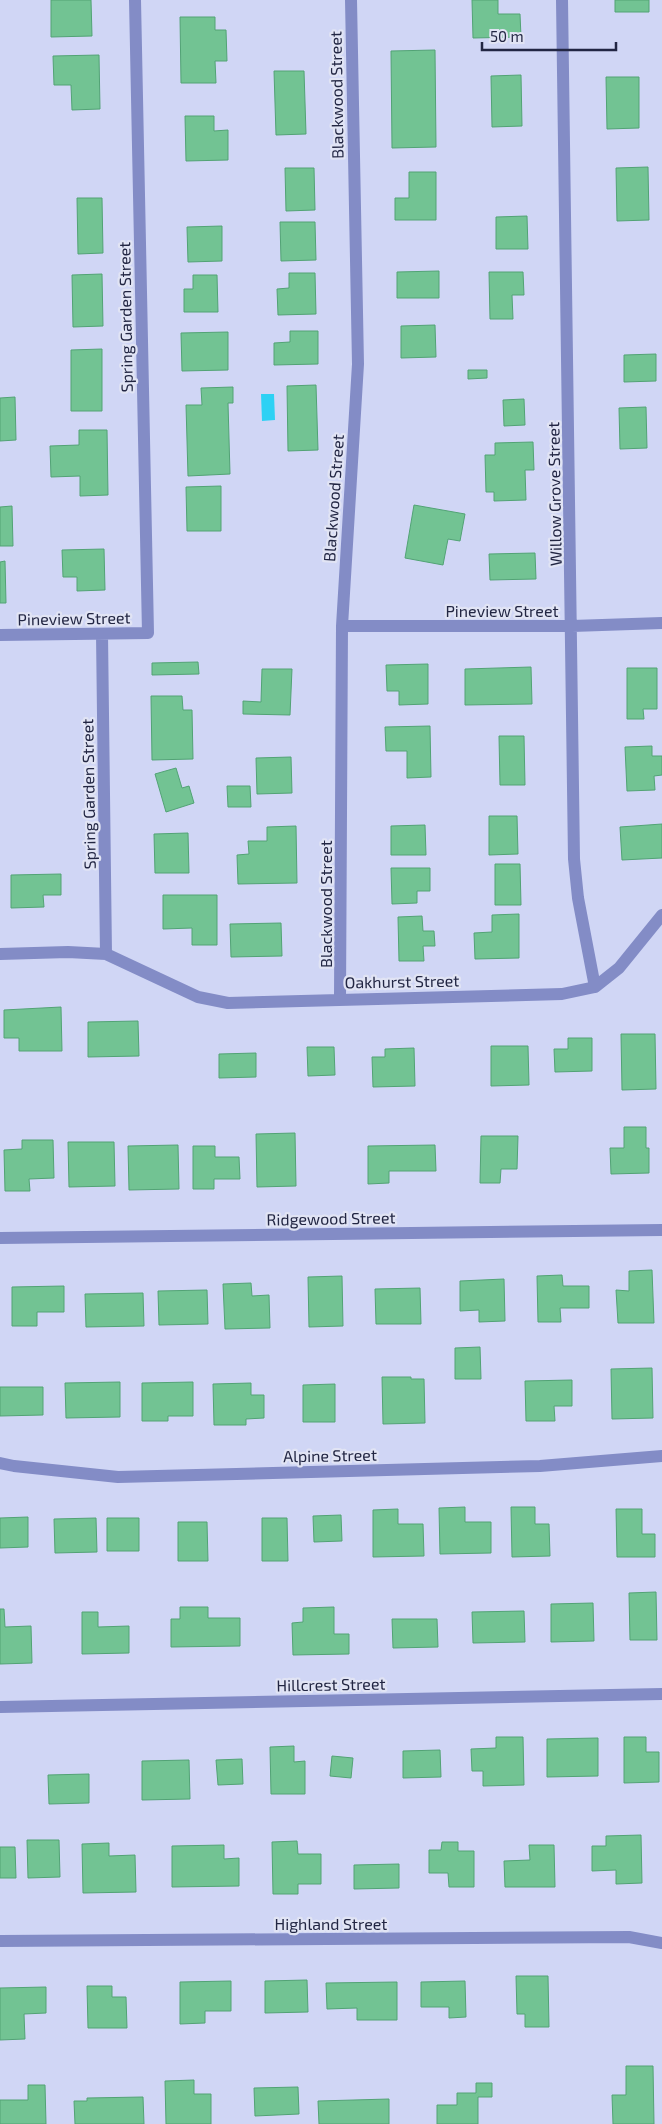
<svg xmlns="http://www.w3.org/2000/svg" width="662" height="2124" viewBox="0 0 662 2124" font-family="'Exo 2',sans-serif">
<rect width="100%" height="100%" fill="#d0d6f5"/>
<path fill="#2dd1f4" d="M261,394H274L275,420L262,421Z"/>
<path fill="#72c393" stroke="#52a375" d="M51,0H91L92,36L51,37Z
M472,0H498V14H520L521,37L473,38Z
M615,0H649V12H615Z
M180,17H215V30H226L227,61H215L216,83H181Z
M435,50L436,147L392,148L391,51Z
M99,55L100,109L72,110L71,85H54L53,56Z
M274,71H304L306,134L276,135Z
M521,75L522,126L492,127L491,76Z
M606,77H639V128L607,129Z
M185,116H214V131L228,130V160L186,161Z
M648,167L649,220L617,221L616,168Z
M285,168H314L315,210L286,211Z
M409,172H436V220H395V198H409Z
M77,198H102L103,253L78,254Z
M527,216L528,249H496V217Z
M280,222H315L316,260L281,261Z
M222,226V261L188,262L187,227Z
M439,271V298H397V272Z
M489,272H523L524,295H512L513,319H490Z
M289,273H315L316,314L278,315L277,289L289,288Z
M102,274L103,326L73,327L72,275Z
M193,275H217L218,312H184V289H193Z
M435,325L436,357L401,358V326Z
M290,331H318V364L274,365V343L290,342Z
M228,332V370L182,371L181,333Z
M102,349V411H71V350Z
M656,354V381L624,382V355Z
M468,370H487V378L468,379Z
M316,385L318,450L288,451L287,386Z
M233,387V403H228L230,474L188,476L186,405H202L201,388Z
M15,397L16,440L0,441V398Z
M524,399L525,425L504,426L503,400Z
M646,407L647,448L620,449L619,408Z
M79,430H107L108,495L80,496V476L51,477L50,446L79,445Z
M533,442L534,470H525L526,500L494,501V492H486L485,455H495V443Z
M221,486V531H187L186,487Z
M414,505L465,514L460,541L448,539L443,565L405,558Z
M12,506L13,546H0V507Z
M104,549L105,590L77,591V577H63L62,550Z
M535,553L536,579L490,580L489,554Z
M5,561L6,603H0V562Z
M198,662L199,674L152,675V663Z
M428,664V704L399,705V691H387L386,665Z
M531,667L532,704L465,705V669Z
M627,668H657V709H643L644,719H627Z
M262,669H292L290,715L243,714V701L261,702Z
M151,696H182L183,710H192L193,759L152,760Z
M430,726L431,777L407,778V751H386L385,727Z
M499,736H524L525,785H500Z
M652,746V756H662V775L654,776L655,790L627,791L625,747Z
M291,757L292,793L257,794L256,758Z
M176,768L182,788L189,786L194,803L166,812L155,774Z
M227,786H250L251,807H228Z
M489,816H517L518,854L489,855Z
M662,824V858L622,860L620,827Z
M425,825L426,855H391V826Z
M296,826L297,883L238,884L237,855L249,854L248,841H267V827Z
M188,833L189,873H155L154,834Z
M495,864H520L521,905H495Z
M391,868H430V891H417V903L392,904Z
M61,874V895H43L44,907L11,908V875Z
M163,895H217V945H192V928L163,929Z
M519,914V958L475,959L474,933L492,932V915Z
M422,916L423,931H434L435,946H423L424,961H399L398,917Z
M281,923L282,956L231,957L230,924Z
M61,1007L62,1051H19V1038H4V1010Z
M138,1021L139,1056L88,1057V1022Z
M621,1034H655L656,1089L622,1090Z
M568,1038H592V1071L555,1072L554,1049H568Z
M491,1046H528L529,1085L491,1086Z
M307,1047H334L335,1075L308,1076Z
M414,1048L415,1086L373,1087L372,1057H385V1049Z
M256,1053V1077L219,1078V1054Z
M624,1127H646V1148H649V1173L611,1174L610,1148H624Z
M295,1133L296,1186L257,1187L256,1134Z
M481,1136H518L517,1169H501L500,1183H480Z
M22,1140H53L54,1178L29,1179L30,1191H5L4,1150L22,1149Z
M68,1142H114L115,1186L69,1187Z
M178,1145L179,1189L129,1190L128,1146Z
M435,1145L436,1171H389V1183L368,1184V1146Z
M193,1146H215V1157H239L240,1179H214V1189H193Z
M652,1270L654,1323H618L616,1290L629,1291V1271Z
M562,1275L563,1286H589V1308H560L561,1322H538L537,1276Z
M342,1276L343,1326L309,1327L308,1277Z
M504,1279L505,1321L479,1322V1310L460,1311V1281Z
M251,1283L252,1296L269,1295L270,1328L225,1329L223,1284Z
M64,1286V1312H37V1326H12V1287Z
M420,1288L421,1324H376L375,1289Z
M207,1290L208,1324L159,1325L158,1291Z
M143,1293L144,1326L86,1327L85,1294Z
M480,1347L481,1379H455V1348Z
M652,1368L653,1418L612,1419L611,1369Z
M382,1377H411V1379H424L425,1423L383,1424Z
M572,1380V1406H554L555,1421H526L525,1381Z
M120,1382V1417L66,1418L65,1383Z
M193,1382V1416H168V1421H142V1383Z
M251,1383V1395H264V1418L246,1419V1425H214L213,1384Z
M335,1384V1422H303V1385Z
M0,1387H43V1415L0,1416Z
M465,1507V1522H491V1553L440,1554L439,1508Z
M511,1507H535V1524H549L550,1556L512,1557Z
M398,1509V1524H423L424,1556L373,1557V1510Z
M616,1509H642V1534H655V1557H617Z
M341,1515L342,1541L314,1542L313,1516Z
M28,1517V1547L0,1548V1518Z
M96,1518L97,1552L55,1553L54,1519Z
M107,1518H139V1551H107Z
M262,1518H287L288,1561H262Z
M178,1522H207L208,1561H178Z
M656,1592L657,1640H630L629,1593Z
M593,1603L594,1641L551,1642V1604Z
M180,1607H208V1618H240V1646L171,1647V1619H180Z
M334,1607V1634H349V1654L293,1655L292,1623L303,1622V1608Z
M0,1609H4L5,1627L31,1626L32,1663L0,1664Z
M524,1611L525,1642L473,1643L472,1612Z
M82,1612H98V1627L129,1626V1653L82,1654Z
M392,1619H437L438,1647L393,1648Z
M496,1737H523L524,1785L483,1786V1771H472L471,1749L496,1748Z
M624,1737H646V1752H659V1782L624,1783Z
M598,1738V1776L547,1777V1739Z
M294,1746V1762L305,1761V1794H271L270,1747Z
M440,1750L441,1777L403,1778V1751Z
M332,1756L353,1758L351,1778L330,1776Z
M242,1759L243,1784L218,1785L216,1760Z
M189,1760L190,1799L142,1800V1761Z
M89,1774V1803L49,1804L48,1775Z
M641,1835L642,1883L616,1884V1870L592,1871V1846H606V1836Z
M27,1840H59L60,1877L28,1878Z
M297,1841L298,1854H321V1884H298V1894H273L272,1842Z
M442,1842H458V1851H474V1887H449L448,1873H429V1850H441Z
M109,1843V1856L135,1855L136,1892L83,1893L82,1844Z
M224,1845V1859L239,1858V1886L172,1887V1846Z
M529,1845H554L555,1887H505L504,1861L530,1860Z
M0,1847H15L16,1878H0Z
M399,1864V1888L354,1889V1865Z
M516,1976H548L549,2027H525V2014H517Z
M307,1980L308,2012L265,2013V1981Z
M231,1981V2011H205V2023L180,2024V1982Z
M465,1981L466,2017L449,2018V2007H421V1982Z
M397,1982V2020H357V2008L327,2009L326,1983Z
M87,1986H112V1997H126L127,2028H88Z
M46,1987V2013L24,2014L25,2039L0,2040V1988Z
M626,2066H653L654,2124H613L612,2095H626Z
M194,2080V2094H211V2124H166L165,2081Z
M476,2083H492V2097H478V2124H437V2105H457V2093H476Z
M28,2085H45L46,2124H0V2100H28Z
M298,2087L299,2114L255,2116L254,2088Z
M143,2097L144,2124H75L74,2101H87V2098Z
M389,2099V2124H319L318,2101Z"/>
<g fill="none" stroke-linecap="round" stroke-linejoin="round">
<path stroke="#838cc6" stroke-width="12" d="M562,0L574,859L578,898L595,987
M342,626H572L662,623
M102,634L106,954
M0,635L148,633L135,0
M0,954L68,952L106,954L198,997L228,1003L562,994L595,987L619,968L662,915
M340,999L342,626L358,364L351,0
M0,1238L662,1230
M0,1463L14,1466L118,1477L540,1466L662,1456
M0,1707L662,1694
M0,1941L629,1937L662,1943"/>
</g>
<g text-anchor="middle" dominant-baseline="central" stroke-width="4.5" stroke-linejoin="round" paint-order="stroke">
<g font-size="16" fill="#222643" stroke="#e1e4f4">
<text transform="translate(336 95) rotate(-91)">Blackwood Street</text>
<text transform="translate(125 317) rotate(-91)">Spring Garden Street</text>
<text transform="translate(554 494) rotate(-91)">Willow Grove Street</text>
<text transform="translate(333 498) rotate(-86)">Blackwood Street</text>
<text x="502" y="610">Pineview Street</text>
<text transform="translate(74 618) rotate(-1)">Pineview Street</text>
<text transform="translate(88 794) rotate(-91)">Spring Garden Street</text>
<text transform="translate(325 904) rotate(-90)">Blackwood Street</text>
<text transform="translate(402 981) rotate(-1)">Oakhurst Street</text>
<text transform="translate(331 1218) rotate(-1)">Ridgewood Street</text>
<text transform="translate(330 1455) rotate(-1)">Alpine Street</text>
<text transform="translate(331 1684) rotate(-1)">Hillcrest Street</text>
<text x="331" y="1923">Highland Street</text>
</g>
</g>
<path d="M482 42v8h134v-8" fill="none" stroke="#222643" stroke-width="2.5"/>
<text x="490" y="42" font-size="15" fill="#222643" stroke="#e1e4f4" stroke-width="4" paint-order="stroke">50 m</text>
</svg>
